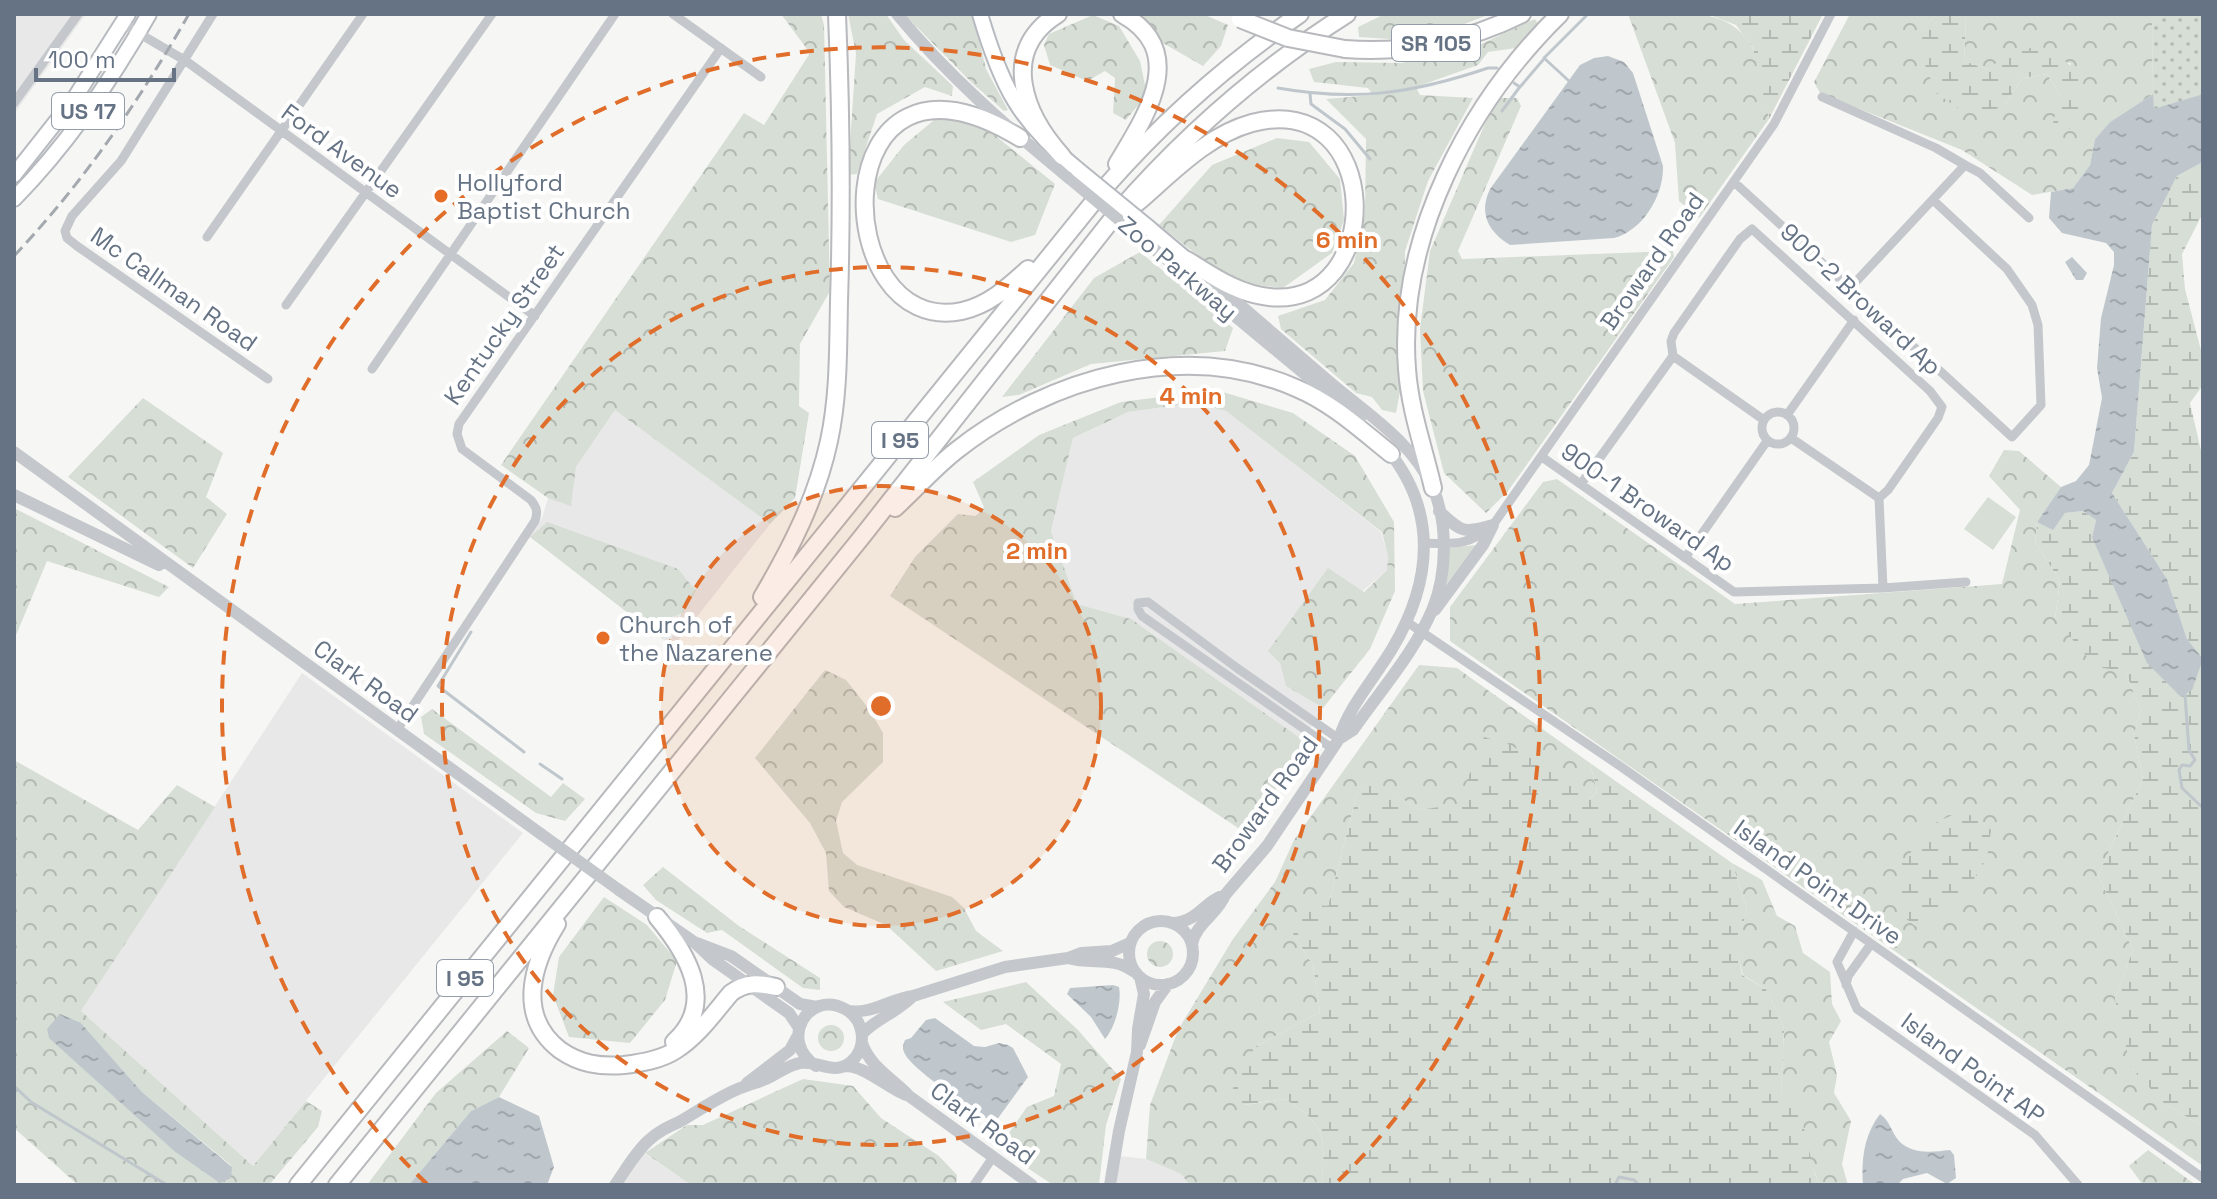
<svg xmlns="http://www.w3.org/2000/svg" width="2217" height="1199" viewBox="0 0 2217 1199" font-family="'Space Grotesk',sans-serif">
<defs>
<pattern id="forest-crowns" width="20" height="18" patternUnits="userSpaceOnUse" patternTransform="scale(2)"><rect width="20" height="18" fill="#d7ded5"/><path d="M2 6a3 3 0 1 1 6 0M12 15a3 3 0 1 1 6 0" fill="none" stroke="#b2b8b2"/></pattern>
<pattern id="wetland-marsh" width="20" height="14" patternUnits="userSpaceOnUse" patternTransform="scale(2)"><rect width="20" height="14" fill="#d7ded5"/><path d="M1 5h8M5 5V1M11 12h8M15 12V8" fill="none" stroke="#b2b8b2"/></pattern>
<pattern id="park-dots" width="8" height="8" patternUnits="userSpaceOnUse" patternTransform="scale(2)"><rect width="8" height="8" fill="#d7ded5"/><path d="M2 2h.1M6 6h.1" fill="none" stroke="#b2b8b2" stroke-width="1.8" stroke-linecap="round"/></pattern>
<pattern id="water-ripples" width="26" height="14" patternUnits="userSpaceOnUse" patternTransform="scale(2)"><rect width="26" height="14" fill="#bfc7cd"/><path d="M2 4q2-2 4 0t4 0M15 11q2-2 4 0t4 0" fill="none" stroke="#9fa6ac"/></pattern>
</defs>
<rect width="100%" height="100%" fill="#f6f7f4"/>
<path fill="#e7e8e7" d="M14,14H86L14,114Z
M1194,403L1226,411L1381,532L1388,557L1387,570L1280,662L1286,686L1323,708L1303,740L1131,619L1077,604L1051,531L1073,438L1128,412Z
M615,410L770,524L673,647L646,627L683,613L530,537L542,518L548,498L571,505L576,467Z
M302,673L523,833L253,1166L81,1011Z
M644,1153L691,1185H622Z
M1119,1156L1146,1159L1181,1174L1190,1185H1116Z"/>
<path fill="#d7ded5" d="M1988,497L2016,517L1993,550L1964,529Z
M1476,545L1444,587L1449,548Z"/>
<path fill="url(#forest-crowns)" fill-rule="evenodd" d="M781,14H821L824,25L830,291L800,344L799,406L809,413L795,498L770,524L615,410L576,467L571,506L548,498L501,465L744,113L764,125L810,53Z
M848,14H886L904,40L953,86L952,96L925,87L877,114L857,174L848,175L856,53Z
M904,14H973L986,69L1008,110L1004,111L972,83Z
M1133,14H1203L1228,25L1221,46L1203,66L1161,42L1151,27Z
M1385,14H1490L1449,30L1404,40L1359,37L1358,27Z
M1628,14C1671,14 1728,3 1752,47C1761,64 1765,98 1769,119L1699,218L1679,201L1675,143Z
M1850,14H1937L1926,25L2005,104L2023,78L2047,74L2060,95L2071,63L1989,70L1964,61L1966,16L1958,14H2152L2153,94L2110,122L2095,139L2090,165L2073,188L2032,195L1962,150L1820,93L1814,82Z
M1093,15L1119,26L1140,61L1147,94L1126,120L1113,113L1115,78L1105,71L1087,81L1050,65L1044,45L1049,34Z
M1535,19L1538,24L1516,48L1488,52L1478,65L1416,87L1420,95L1473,98L1428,181L1405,251L1402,381L1396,413L1382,410L1372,397L1356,393L1281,329L1278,316L1325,300L1354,263L1365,212L1366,139L1326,99L1373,95L1368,88L1314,82L1309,69L1336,62L1401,63L1479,45Z
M1496,98H1517L1521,106L1458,251L1462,259L1673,251L1674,257L1508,491L1486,513L1444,473L1423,391L1420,329L1430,251Z
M940,115L991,132L1055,184L1035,235L1011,242L878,199L874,183L904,145Z
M1277,138L1309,142L1340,179L1344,220L1332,253L1283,288L1246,284L1210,265L1159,225L1212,165Z
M1140,252L1233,328L1225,351L1091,364L1019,395L1002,397L1094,278Z
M1216,390L1293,413L1355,456L1394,522L1395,591L1370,649L1323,708L1286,686L1280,663L1268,651L1328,568L1364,592L1387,570L1388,557L1382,532L1226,411L1194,403L1128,412L1073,438L1051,531L1077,604L1131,619L1303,740L1305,750L1244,832L890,596L915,557L958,514L976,516L984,507L973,482L1039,435L1121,402Z
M143,398L223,453L206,497L227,514L193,568L68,477Z
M2004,450L2019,451L2061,487L2037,522L2035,542L2060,581L2055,619L2125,671L2141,710L2134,735L2143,779L2098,875L2133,950L2115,999L2166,1105L2203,1126V1166L1450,641V607L1543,482L1557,479L1735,604L2002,584L2020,510L1989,476Z
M14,508L169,587L159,597L47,561L14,640Z
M547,522L678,569L696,591L683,613L646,627L530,537Z
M1419,665L1457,668L1590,763L1597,792L1591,798L1577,790L1420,810L1374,782L1357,794L1328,906L1293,934L1313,965L1320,1012L1255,1047L1244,1105L1285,1099C1329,1127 1324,1136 1322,1185H1190L1181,1174L1146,1159L1150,1105L1178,1030L1233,939L1275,882L1294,840Z
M825,670L846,680L869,709L883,733V762L842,802L836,821L843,853L857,865L952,897L964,908L976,931L1003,951L936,971L886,925L844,907L829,891L826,853L810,823L755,758Z
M432,709L551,797L563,783L585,799L565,821L536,813L424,734L421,717Z
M14,760L138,830L177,785L215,807L81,1011L253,1166L306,1101L322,1111L318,1127L269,1185H78L14,1128ZM81,1023L142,1092L232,1166L174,1151L50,1038L47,1029Z
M1732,863L1762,880L1777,916L1795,926L1803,953L1830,972L1832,1004L1841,1021L1829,1042L1837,1075L1834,1093L1851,1121L1842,1164L1848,1185H1820L1781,1094L1784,1028L1766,989L1743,975L1736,947L1747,909Z
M663,867L739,926L820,978V990L803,988L722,930L707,933L656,900L643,885Z
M604,897L647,925L677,961L665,1000L630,1043L569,1037L553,995L559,957Z
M1147 954a13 13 0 1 1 26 0a13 13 0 1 1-26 0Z
M1026,982L1078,1030L1121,1079L1106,1125L1099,1185H1053L1011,1157L1002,1143L1027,1107L1054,1096L1061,1064L1006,1024L981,1030L943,1002Z
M818 1038a13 13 0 1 1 26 0a13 13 0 1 1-26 0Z
M507,1031L529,1048L499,1097L471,1111L409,1185H367L436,1093Z
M803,1079L853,1086L881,1118L939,1156L957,1175L956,1185H691L645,1153L687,1125H703Z
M2148,1150L2196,1185H2143L2129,1166Z"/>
<path fill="url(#wetland-marsh)" d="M1707,14H1823L1769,119L1753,48L1736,25Z
M1937,14L1966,16L1964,61L1989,70L2000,59L2039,45C2078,67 2082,70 2083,115L2067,131L2053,123L2060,95L2047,74L2023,78L2005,104L1987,114L1961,110L1936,93L1919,49L1926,25Z
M2203,162V213L2182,254L2185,289L2203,358V385L2190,403L2203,459V1126L2166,1105L2131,1068L2115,999L2133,950L2098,875L2143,779L2134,735L2141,710L2125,671L2096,667L2055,619L2060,581L2035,542L2037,522L2053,529L2065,513L2083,511L2096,520L2092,537L2203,659L2187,639L2167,579L2112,493L2134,452L2152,225L2177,176Z
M1484,737L1511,745L1591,798L1597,792L1590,763L1732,863L1747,909L1737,947L1742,975L1766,989L1784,1028L1781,1094L1799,1107L1814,1172L1820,1185H1322C1324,1136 1329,1127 1285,1099L1243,1105L1230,1094L1255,1047L1320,1012L1313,965L1293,934L1307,904L1328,906L1357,794L1374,781L1420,810L1458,804Z
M1963,810L1991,830L1987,858L1958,904L1915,926L1898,912L1900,866L1933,824Z"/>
<path fill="url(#park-dots)" d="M2152,14H2203V94L2153,110Z"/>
<path fill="url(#water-ripples)" d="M1608,56L1624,62L1633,73L1663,166C1664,196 1642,231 1614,238L1510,245C1489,232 1478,214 1490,189L1580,65L1594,58Z
M2153,94L2154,109L2203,94V162L2177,176L2152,225L2134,452L2112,493L2167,579L2187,639L2203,659L2192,690L2181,697L2147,663L2092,537L2096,520L2083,511L2065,513L2053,530L2037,522L2061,487L2076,481L2089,465L2102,398L2097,368L2101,318L2114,265V252L2106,243L2062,233L2049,218L2051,192L2073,188L2090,165L2095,139L2110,122Z
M2072,257L2087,273L2083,280H2076L2065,262Z
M1113,985L1119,987C1122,1002 1115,1028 1105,1039L1091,1017L1067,994L1070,988Z
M60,1014L81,1023L142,1092L232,1167L231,1178L220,1183L174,1151L49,1038L47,1029Z
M935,1018L974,1046L985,1047L999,1043L1008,1045L1013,1048L1028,1077L996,1121H991C975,1111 909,1068 904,1052C902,1048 903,1045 905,1040L911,1038L926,1020Z
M499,1097L539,1116L554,1167L547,1185H409L471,1111Z
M1880,1114C1891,1122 1891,1132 1899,1141C1913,1155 1932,1152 1950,1150L1954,1155L1956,1178L1947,1184L1927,1173L1903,1179L1897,1185H1863C1861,1160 1864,1135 1880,1114Z"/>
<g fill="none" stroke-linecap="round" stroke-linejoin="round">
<path stroke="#bfc7cd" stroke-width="3" d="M1569,81L1544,58L1588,14
M1514,83L1520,87L1543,60
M1278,88C1356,102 1414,93 1488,68H1497
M1310,94L1311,104L1345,129L1370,159
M1502,111L1519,88
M471,632L438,686L524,752
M2185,695L2189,750L2195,760L2190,766L2182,765L2179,770L2182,788L2203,808
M540,764L562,779
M14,1086L31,1102L167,1185
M1615,1185L1619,1177L1634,1180L1639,1185"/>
<defs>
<path id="secondary" d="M980,14C1001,86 1019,121 1077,169
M1149,228L1187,260"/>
<path id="primary" d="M14,175L74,99L128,14
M14,199C68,144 111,81 149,14"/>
<path id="motorway" d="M1058,14C998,51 1025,115 1062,156
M1345,49C1406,54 1468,41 1522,14
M1020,138C820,15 827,339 962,311C989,305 1008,287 1028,269
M1117,164C1145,117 1190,52 1122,14
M1137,203C1171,174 1207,135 1252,123C1385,88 1387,310 1269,297C1238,294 1213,276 1187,260
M1433,488C1424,448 1410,411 1407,369C1397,238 1469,103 1560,14
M895,508C916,489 935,467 957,450C1050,377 1184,339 1296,388C1332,403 1361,430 1391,454
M762,597C791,548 817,497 829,441C839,395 838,347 839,301C842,205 841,110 837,14
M657,917C686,952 718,1002 674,1042
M557,924C532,964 516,1016 560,1050C580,1064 600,1067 624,1065C641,1063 661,1060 676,1050C699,1035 714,1013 731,993C746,982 758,983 776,987
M298,1185L1108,184C1165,119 1229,63 1300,14
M337,1185L861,538L1117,213C1184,136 1260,69 1347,14"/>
</defs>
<use href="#secondary" stroke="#b6bac0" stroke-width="18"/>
<use href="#primary" stroke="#b7babf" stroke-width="18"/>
<use href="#motorway" stroke="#b7b9bd" stroke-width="20"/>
<path stroke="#c4c7cb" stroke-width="9" d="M213,14L121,161L72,216L65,231L67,238L77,246L268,379
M673,14L761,77
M123,24L186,61L535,316
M1822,97L1936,148L1965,165L1850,288
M14,103L78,14
M1965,165L1980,173L2029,218
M1734,182L2012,437L2041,405L2038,325L2032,305L2007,269L1933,200
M207,237L363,14
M286,305L492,14
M1673,356L1764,420
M372,369L615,14
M1762 428a16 16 0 1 1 32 0a16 16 0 1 1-32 0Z
M1787,415L1854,320
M1791,438L1879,498
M1542,457L1734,592L1883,588L1879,498L1888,490L1938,418L1942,407L1930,391L1752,229L1740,239L1674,333L1671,341L1673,356L1581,484
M1424,543C1454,544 1469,546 1493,525L1774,124L1831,14
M1685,558L1767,441
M1883,588L1966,582
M1407,622L1620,766L2203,1178
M397,730L535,521C538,512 537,508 531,500L462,449L457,434L459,424L721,48
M1333,749L1142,616L1138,609V603L1148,602L1237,668L1339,739
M1854,931L1837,962L1857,1009L2035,1135L2078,1185
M1846,985L1848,976L1871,944
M974,1185L993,1157"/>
<path stroke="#c4c7cb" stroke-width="12" d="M897,14C948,76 1008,128 1069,178
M1141,238L1360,420
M1212,281C1252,315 1292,350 1332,384C1369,415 1413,443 1433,488C1448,523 1447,573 1433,608C1415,652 1380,691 1353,730L1339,739
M14,452L541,834
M14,495L159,565
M1439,511C1461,532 1464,534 1493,525
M1435,610L1483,545L1493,525
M619,890L694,942L712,959L789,1013L799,1028
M1129 953a32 32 0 1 1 64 0a32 32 0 1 1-64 0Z
M1174,923C1199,921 1204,901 1225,895
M697,943L731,956L800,1004L817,1007
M1192,944C1196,923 1218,914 1225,895L1267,846L1339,739C1349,706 1374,679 1392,649C1432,582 1439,511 1386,448
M1068,958C1091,965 1113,956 1133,971
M849,1011C873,1014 890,999 913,996L1005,967L1068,958L1081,953L1112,951L1130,943
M862,1034C877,1018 898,1012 913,996
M862,1043C870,1067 892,1078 909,1096L1032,1185
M1140,1045L1155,1002L1168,984
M844,1066C864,1065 886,1087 906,1095
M747,1083L790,1050L797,1037
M615,1185C625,1171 635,1153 648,1141C657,1132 668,1127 679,1122C700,1110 721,1095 743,1087C751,1084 759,1082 766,1079C777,1074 788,1065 800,1063C819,1060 834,1077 852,1061C868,1046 864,1019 845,1009C808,989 778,1041 816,1066
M1110,1185L1119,1131L1137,1052L1138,1029L1144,994L1140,977"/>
<use href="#secondary" stroke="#fff" stroke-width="14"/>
<use href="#primary" stroke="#fff" stroke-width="14"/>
<use href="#motorway" stroke="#fff" stroke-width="16"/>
<path stroke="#a4a9b0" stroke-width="3" stroke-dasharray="12 6" stroke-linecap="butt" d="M14,256C83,183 139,101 189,14"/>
<defs>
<path id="secondary-bridge" d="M1077,169L1149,228"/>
<path id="motorway-bridge" d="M1240,19L1288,38L1345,49"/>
</defs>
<use href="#secondary-bridge" stroke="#b6bac0" stroke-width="18" stroke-linecap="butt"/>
<use href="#motorway-bridge" stroke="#b7b9bd" stroke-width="20" stroke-linecap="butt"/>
<path stroke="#c4c7cb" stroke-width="12" d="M1069,178L1141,238
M541,834L619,890"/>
<use href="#secondary-bridge" stroke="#fff" stroke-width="14"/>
<use href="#motorway-bridge" stroke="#fff" stroke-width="16"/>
</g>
<circle cx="881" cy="706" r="220" fill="#e06d2a" fill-opacity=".12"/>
<g fill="none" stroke="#e06d2a" stroke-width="4" stroke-dasharray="14 10">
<circle cx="881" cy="706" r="220"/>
<circle cx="881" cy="706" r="439"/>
<path d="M427 1184A659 659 0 1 1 1335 1184"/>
</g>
<g fill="#e66d25" stroke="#fff" stroke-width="3">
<circle cx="441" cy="196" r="8"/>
<circle cx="603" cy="638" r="8"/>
</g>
<g text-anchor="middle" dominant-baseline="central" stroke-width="8" stroke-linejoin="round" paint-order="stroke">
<g fill="#fff" stroke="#939daa" stroke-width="2">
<rect x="1392" y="25" width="88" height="36" rx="6"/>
<rect x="52" y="93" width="72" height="36" rx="6"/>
<rect x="872" y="422" width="56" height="36" rx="6"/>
<rect x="437" y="960" width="56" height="36" rx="6"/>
</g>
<g font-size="22" font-weight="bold" fill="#657385">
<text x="1436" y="43">SR 105</text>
<text x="88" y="111">US 17</text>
<text x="900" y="440">I 95</text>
<text x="465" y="978">I 95</text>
</g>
<g font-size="24" fill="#657385" stroke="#fff">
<text transform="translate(342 151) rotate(36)">Ford Avenue</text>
<text transform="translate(1652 261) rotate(-55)">Broward Road</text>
<text transform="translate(1178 268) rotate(40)">Zoo Parkway</text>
<text transform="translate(174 289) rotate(35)">Mc Callman Road</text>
<text transform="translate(1861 299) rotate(43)">900-2 Broward Ap</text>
<text transform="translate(504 324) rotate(-55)">Kentucky Street</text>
<text transform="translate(1648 507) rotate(35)">900-1 Broward Ap</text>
<text transform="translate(366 681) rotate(36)">Clark Road</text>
<text transform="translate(1265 804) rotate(-54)">Broward Road</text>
<text transform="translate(1818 882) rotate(35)">Island Point Drive</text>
<text transform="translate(1973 1068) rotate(36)">Island Point AP</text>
<text transform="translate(983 1123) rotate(36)">Clark Road</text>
</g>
<g font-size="24" fill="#657385" stroke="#fff" text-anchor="start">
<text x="457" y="182">Hollyford<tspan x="457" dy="28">Baptist Church</tspan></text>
<text x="619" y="624">Church of<tspan x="619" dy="28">the Nazarene</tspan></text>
</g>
</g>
<circle cx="881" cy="706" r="12" fill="#e06d2a" stroke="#fff" stroke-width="4"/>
<g font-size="24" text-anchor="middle" font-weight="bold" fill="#e06d2a" stroke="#fff" stroke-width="8" stroke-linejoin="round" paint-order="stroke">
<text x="1347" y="248">6 min</text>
<text x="1191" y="404">4 min</text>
<text x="1037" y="559">2 min</text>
</g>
<rect width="2217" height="1199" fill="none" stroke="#657385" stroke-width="32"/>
<path d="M36 68v12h138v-12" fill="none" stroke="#657385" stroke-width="4"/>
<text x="48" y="68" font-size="24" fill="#657385" stroke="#ffffff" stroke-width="6" paint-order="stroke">100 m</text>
</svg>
